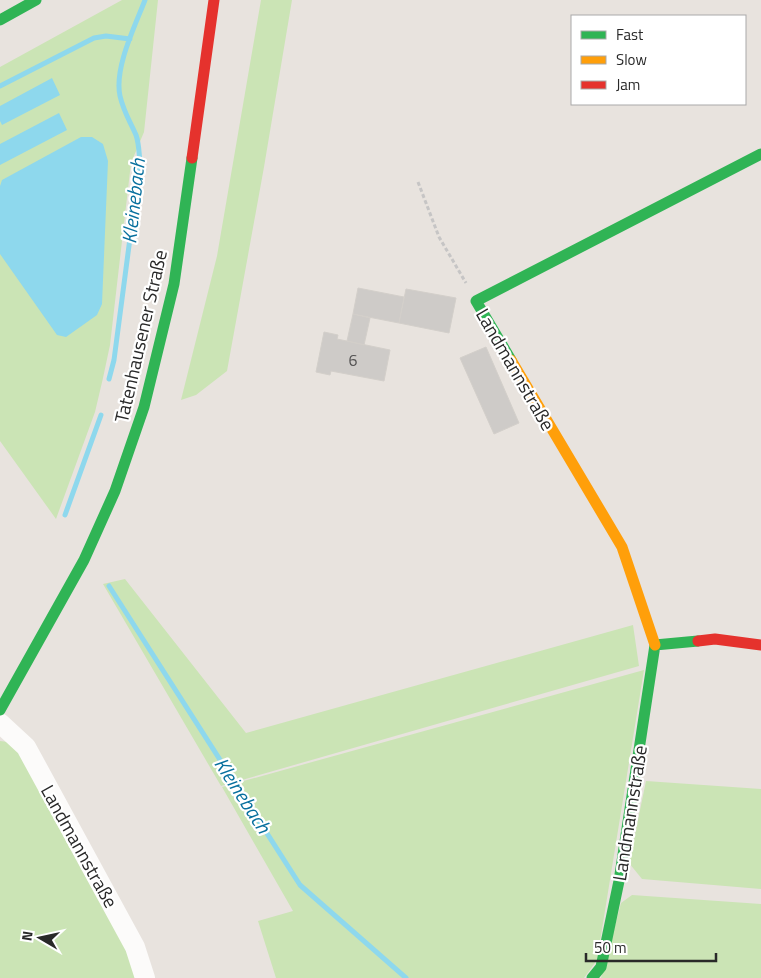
<svg xmlns="http://www.w3.org/2000/svg" width="761" height="978" viewBox="0 0 761 978" font-family="'Titillium Web',sans-serif">
<rect width="100%" height="100%" fill="#e8e3de"/>
<path fill="#cbe4b5" d="M122,0H158L144,132L131,163L110,345L103,378L95,412L56,519L0,441V67Z
M261,0H292L264,167L227,371L196,395L181,400L217,256Z
M125,579L246,733L633,625L639,666L221,786L103,584Z
M644,670L597,960L584,978H276L258,921L293,911L222,787Z
M0,741L16,743L129,951L137,978H0Z
M646,781L761,789V889L642,879L629,863Z
M632,895L761,904V978H601L621,903Z"/>
<path fill="#8ed8ed" d="M52,78L60,95L2,125L0,121V106Z
M59,113L67,130L0,165V144Z
M81,137H92L103,144L108,161L102,304L97,315L66,337L57,335L0,254V186L2,180Z"/>
<g fill="none" stroke-linecap="round" stroke-linejoin="round">
<path stroke="#8ed8ed" stroke-width="5" d="M0,86L94,38L106,36L130,39
M109,379L114,360L140,162C139,154 139,143 136,135C130,121 124,113 120,96C114,68 135,26 145,0
M65,515L101,415
M109,586L300,885L406,978"/>
</g>
<path fill="#cecbc8" stroke="#d3cfca" d="M358,288L404,297L399,323L353,314Z
M406,289L456,298L449,333L399,323Z
M353,314L370,318L364,345L347,341Z
M324,332L338,335L337,339L390,350L384,381L331,371L330,375L316,372Z
M486,347L519,423L494,434L460,358Z"/>
<g fill="none" stroke-linecap="round" stroke-linejoin="round">
<path stroke="#c6c5c5" stroke-width="3" stroke-dasharray="4 2.5" stroke-linecap="butt" d="M418,182L439,237L466,283"/>
<path stroke="#fcfbfa" stroke-width="20" d="M0,723L26,747L135,947L145,978"/>
<path stroke="#30b455" stroke-width="11" d="M0,20L36,0
M511,360L476,301L761,154
M0,710L84,560L115,491L144,407L174,284L192,158
M592,978L601,967L619,881L655,645L698,641"/>
<path stroke="#ff9f0a" stroke-width="11" d="M511,360L622,547L655,645"/>
<path stroke="#e5322d" stroke-width="11" d="M192,158L214,0
M698,641L715,639L761,645"/>
</g>
<g text-anchor="middle" dominant-baseline="central" stroke-width="4.5" stroke-linejoin="round" paint-order="stroke">
<g font-size="16" fill="#535252">
<text x="353" y="360">6</text>
</g>
<g font-size="19" fill="#292929" stroke="#fff">
<text transform="translate(140 336) rotate(-77)">Tatenhausener Straße</text>
<text transform="translate(516 369) rotate(60)">Landmannstraße</text>
<text transform="translate(629 813) rotate(-81)">Landmannstraße</text>
<text transform="translate(80 846) rotate(61)">Landmannstraße</text>
</g>
<g font-size="20" font-style="italic" fill="#08709e" stroke="#fff">
<text transform="translate(133 201) rotate(-84)">Kleinebach</text>
<text transform="translate(243 795) rotate(57)">Kleinebach</text>
</g>
</g>
<rect x="571" y="15" width="175" height="90" fill="#ffffff" stroke="#a9a9a9"/>
<rect x="581" y="31" width="25" height="8" fill="#30b455" stroke="#a9a9a9"/>
<text x="616" y="40" font-size="15" fill="#292929">Fast</text>
<rect x="581" y="56" width="25" height="8" fill="#ff9f0a" stroke="#a9a9a9"/>
<text x="616" y="65" font-size="15" fill="#292929">Slow</text>
<rect x="581" y="81" width="25" height="8" fill="#e5322d" stroke="#a9a9a9"/>
<text x="616" y="90" font-size="15" fill="#292929">Jam</text>
<g transform="translate(40 938) rotate(279)" stroke="#ffffff" stroke-width="4" paint-order="stroke">
<path d="M0-4L9 19L0 12L-9 19Z" fill="#292929"/>
<text y="-8" font-size="14" font-weight="bold" text-anchor="middle" fill="#292929">N</text>
</g>
<path d="M586 953v8h130v-8" fill="none" stroke="#292929" stroke-width="2.5"/>
<text x="594" y="953" font-size="15" fill="#292929" stroke="#ffffff" stroke-width="4" paint-order="stroke">50 m</text>
</svg>
